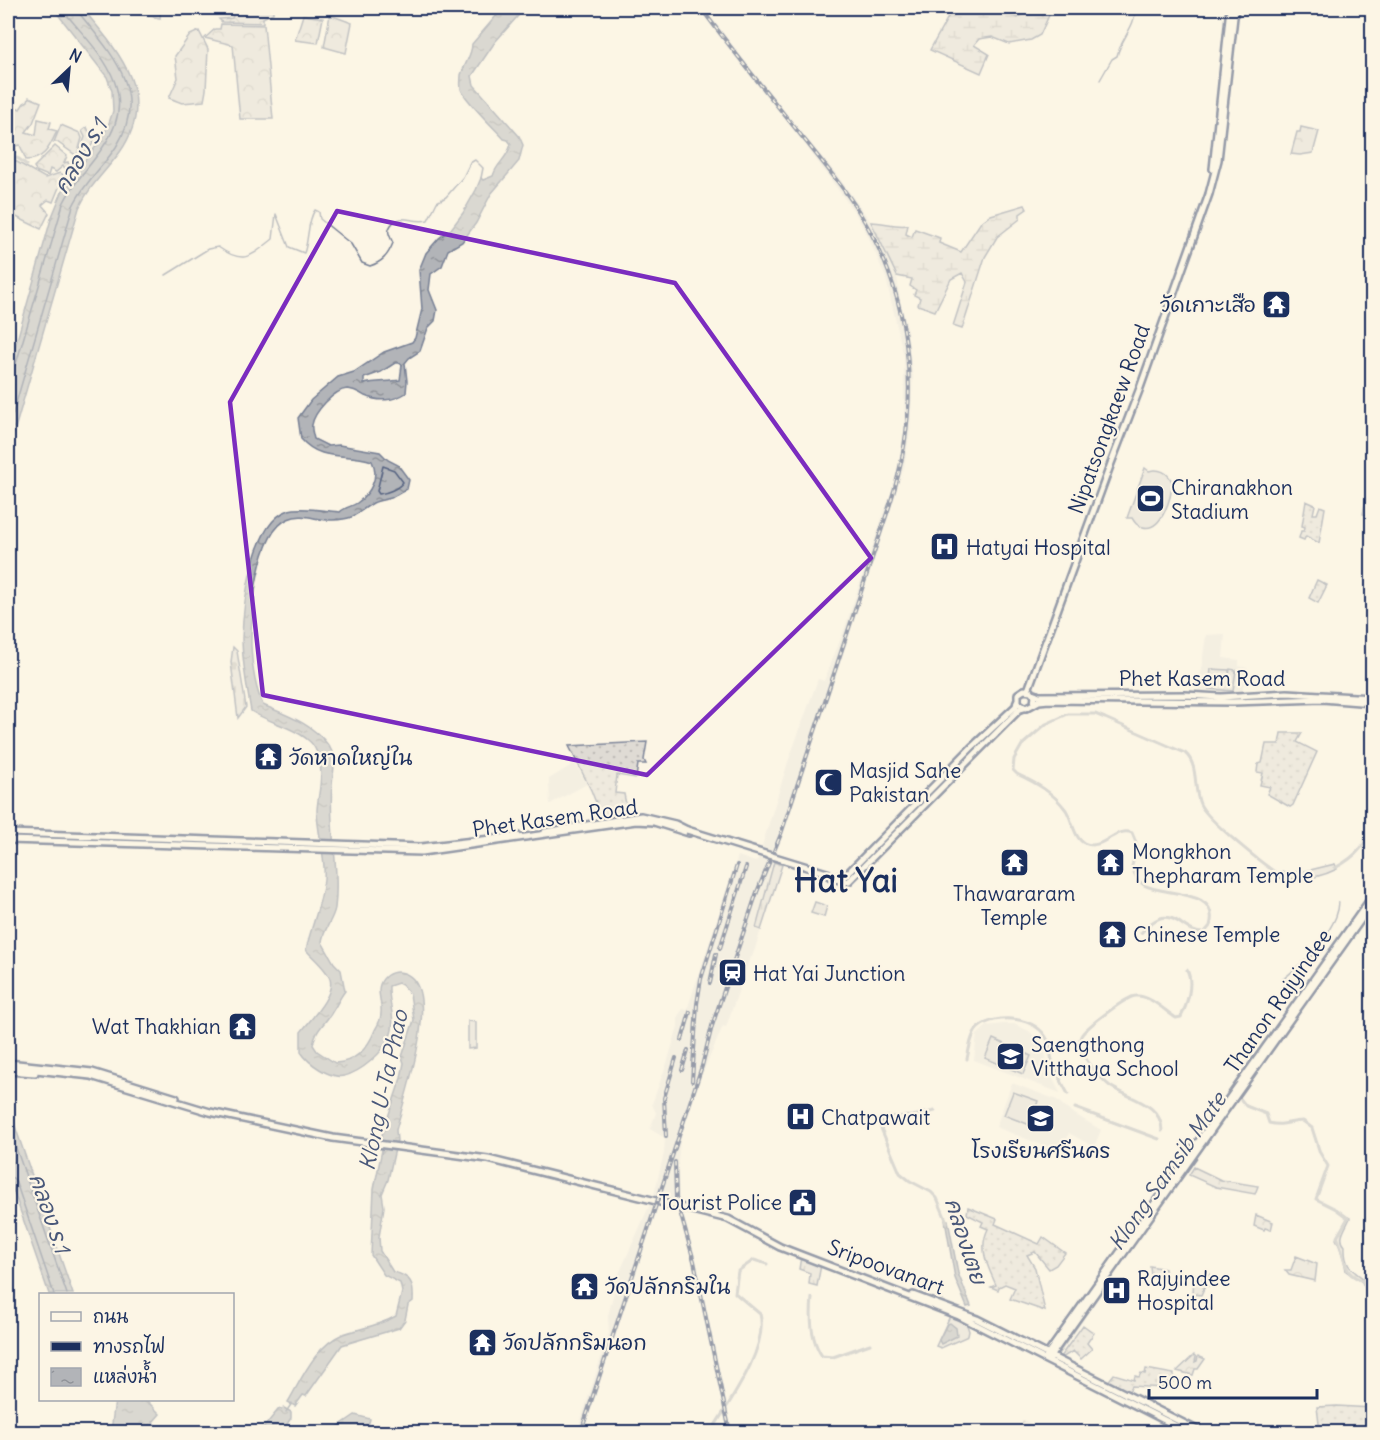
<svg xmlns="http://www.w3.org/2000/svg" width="1380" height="1440" viewBox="0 0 1380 1440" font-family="Delius,'Playpen Sans Thai',sans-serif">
<defs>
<pattern id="industrial-furrows" width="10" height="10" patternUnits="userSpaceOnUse" patternTransform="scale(1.5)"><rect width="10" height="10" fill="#ece7dc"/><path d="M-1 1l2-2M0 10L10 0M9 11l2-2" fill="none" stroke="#cac6bf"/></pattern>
<pattern id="grass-dots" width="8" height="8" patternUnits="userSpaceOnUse" patternTransform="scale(1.5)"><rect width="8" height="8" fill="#dfdbd4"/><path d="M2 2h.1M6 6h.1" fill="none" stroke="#bfbcb8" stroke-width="1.8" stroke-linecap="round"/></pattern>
<pattern id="forest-crowns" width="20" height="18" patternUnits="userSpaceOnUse" patternTransform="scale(1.5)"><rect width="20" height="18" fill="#dfdbd4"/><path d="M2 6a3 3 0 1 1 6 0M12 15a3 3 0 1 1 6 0" fill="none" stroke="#bfbcb8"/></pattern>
<pattern id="wetland-marsh" width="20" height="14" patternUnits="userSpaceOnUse" patternTransform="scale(1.5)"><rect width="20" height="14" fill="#dfdbd4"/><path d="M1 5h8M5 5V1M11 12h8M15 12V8" fill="none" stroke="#bfbcb8"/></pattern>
<pattern id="cemetery-stones" width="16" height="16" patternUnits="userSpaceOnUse" patternTransform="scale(1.5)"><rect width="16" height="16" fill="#dfdbd4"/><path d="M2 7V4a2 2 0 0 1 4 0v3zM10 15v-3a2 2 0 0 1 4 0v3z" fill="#bfbcb8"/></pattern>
<pattern id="park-tufts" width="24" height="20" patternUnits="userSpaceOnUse" patternTransform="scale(1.5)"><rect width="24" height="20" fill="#dfdbd4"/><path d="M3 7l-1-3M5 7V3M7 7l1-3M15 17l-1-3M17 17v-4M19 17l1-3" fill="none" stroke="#bfbcb8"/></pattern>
<pattern id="water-ripples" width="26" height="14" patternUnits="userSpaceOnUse" patternTransform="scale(1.5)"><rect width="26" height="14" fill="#b2b4b8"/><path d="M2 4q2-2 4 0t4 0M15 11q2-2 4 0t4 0" fill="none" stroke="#909399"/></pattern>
</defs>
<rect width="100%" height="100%" fill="#fcf5e5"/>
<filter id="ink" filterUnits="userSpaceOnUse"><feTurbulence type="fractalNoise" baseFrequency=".0167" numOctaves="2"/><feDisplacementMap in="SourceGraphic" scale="12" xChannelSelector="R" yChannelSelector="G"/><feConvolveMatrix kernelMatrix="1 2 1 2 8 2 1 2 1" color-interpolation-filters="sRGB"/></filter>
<g filter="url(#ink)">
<path fill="#ece7dc" d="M807,147H813L836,174L871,222L897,276L900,302L906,323L913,377L910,432L904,468L879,535L770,871L778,874L755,949L752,957H750L726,1027L723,1026L701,1077L686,1121L680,1141L678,1161L679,1201L654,1195L664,1153L665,1138L650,1129L656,1113L652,1104L668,1060L678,1026V1016L683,1009L687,1010L738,856L755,862L758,859L788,762L818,679L824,681L843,633L884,512L895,484L904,444V357L886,278L868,236L855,213Z
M1225,634L1223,658L1239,660V666L1247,668L1242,692L1198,691L1206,635Z
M575,763L587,784L550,804L549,779Z
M1003,1024H1014L1029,1031L1042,1043L1047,1061L1046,1065L1060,1093L974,1060L977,1035L987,1026Z
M1012,1083L1057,1100L1068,1110L1101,1130L1094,1147L1069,1133L1062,1153L996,1127Z
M651,1202L658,1204L583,1432H577L609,1333L608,1316L618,1276Z"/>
<path fill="url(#industrial-furrows)" d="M1023,1420L1045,1431L1051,1432H1019Z"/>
<path fill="url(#grass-dots)" stroke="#7d8599" stroke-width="1.5" d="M1306,501L1315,505L1313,514H1317L1320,506L1325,508L1319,543L1306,536L1304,540L1299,538L1301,531H1304L1305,527L1302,526Z
M1317,580L1327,585L1318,603L1309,598Z
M1281,733H1302L1297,742L1317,752L1293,805L1290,807L1267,794L1270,787L1260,785L1263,773L1257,772L1258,764L1262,763L1266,744H1279Z
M647,742L644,760L646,764H638L636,778L617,775L615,793L624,794L628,815L602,818L591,790L569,746Z
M968,1207L997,1219L995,1224L1039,1244L1043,1237L1065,1253L1056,1265L1049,1269L1035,1252L1027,1255L1035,1268L1045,1311L1010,1299L1015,1288L1005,1284L999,1287L998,1290L991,1287L996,1285C988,1267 978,1249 988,1229L981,1226L983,1222L967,1214Z
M1150,1266L1165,1269L1167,1280H1155V1276H1151Z
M1194,1274H1209L1208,1286H1205L1201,1295L1193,1294Z
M1083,1325L1094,1333L1087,1343L1092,1349L1081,1359L1073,1351L1062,1358L1060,1357Z
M1146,1369L1174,1374L1173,1382L1164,1381L1163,1388L1132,1386L1127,1394L1107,1383L1114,1374L1134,1380L1135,1376L1139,1377L1141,1373L1145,1374Z
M1337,1406L1372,1408V1432L1363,1431L1362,1432H1320L1317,1407Z"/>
<path fill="url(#forest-crowns)" stroke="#7d8599" stroke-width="1.5" d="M136,8H161L160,18L134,13Z
M247,8H273V13L263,18V23L222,22L219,19L232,18L234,13H246Z
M303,15L323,18L318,43L295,40Z
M330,15L352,23L346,53L324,47Z
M221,24L264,25L273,119H240L233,45L205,38L215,29H220Z
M199,31L208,49L206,90L204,101L182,103L169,98L178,78L175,56L190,35Z
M8,95L13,103L16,102V107L20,109L24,103L28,101L29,97L41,102L33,123L26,132L36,135L38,119L51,122L49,129L57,131C50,146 45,160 26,160L20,145L15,146L16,151L14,155L8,152Z
M61,125L80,133L82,138L77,156L57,142H54Z
M87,127L89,132L98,136L89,149L84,152L80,151L85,137L82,131Z
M1301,127L1319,131L1313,153L1300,155L1291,154L1297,132H1300Z
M55,146L67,156L64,163L68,162L70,169L67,170L63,166L56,172L50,169L48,176L36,171L34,167Z
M8,157L45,178L60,173L64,175L53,202L48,200L42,205L49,213L41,229L8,213Z
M1372,493V516L1363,514L1367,494Z
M1194,1167L1221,1180L1258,1186L1255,1194L1216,1187L1189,1175Z
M1256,1215L1273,1222L1271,1230L1265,1228L1264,1230L1254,1226Z
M1348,1217L1350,1218C1346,1228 1337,1238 1345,1246C1344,1267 1352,1270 1367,1281L1369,1288L1367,1293L1362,1282L1346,1271C1345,1263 1340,1246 1336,1239Z
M1296,1256L1317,1264L1315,1281L1289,1275L1285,1270H1291Z
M1194,1355L1196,1357L1195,1362L1197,1361L1198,1356L1205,1359L1198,1369H1195L1193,1375L1177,1371Z"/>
<path fill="url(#wetland-marsh)" stroke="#7d8599" stroke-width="1.5" d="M953,8H992L1018,18L1031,8H1046L1050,13L1040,35L1031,40L1009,44L992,37L979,39L974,45L989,54L981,73L930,50Z
M1025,205L1027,209L1020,214V219L997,237L985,257L962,329L953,326L967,282L962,273L951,279L935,311L918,305L920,298L914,295L916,290L910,286L912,279L897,276L871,222C884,222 895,227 908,225L906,234L912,237L915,229L940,238L939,243L961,252L981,222L991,215Z"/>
<path fill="url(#cemetery-stones)" stroke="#7d8599" stroke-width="1.5" d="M233,647L237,651L246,707L238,718L231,662Z"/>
<path fill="url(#park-tufts)" stroke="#7d8599" stroke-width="1.5" d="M774,862L782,865L761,930L756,928Z
M1335,864L1337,869C1319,878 1298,881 1278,878L1282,872H1302Z
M801,1257L821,1265L817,1286L809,1284L810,1273L799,1269Z
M950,1316L966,1322L969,1331L968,1336L941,1348L936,1346Z"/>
<path fill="#dfdbd4" stroke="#7d8599" stroke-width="1.5" d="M1145,468L1149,471C1159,468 1168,472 1172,482C1172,496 1162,532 1143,527C1137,526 1135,523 1132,518H1127Z
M1211,669L1229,670V676L1230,669L1236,670L1233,691L1209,689Z
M815,902L827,906L824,917L811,913Z
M468,1021L476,1022V1048L468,1049Z
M993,1039L1031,1056L1023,1074L985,1058Z
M1013,1092L1038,1101L1030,1125L1004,1115Z"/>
<path fill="url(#water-ripples)" stroke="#767f94" stroke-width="1.5" fill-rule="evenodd" d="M53,8H82C117,50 160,95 120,152C106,171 89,186 79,208L8,453V372L51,219L65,185L98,144L108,126L113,111L112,91L107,77Z
M503,8H525L495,42L472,76L474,85L519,136L523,145L519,161L491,194L476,223L462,242L448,250L442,266L431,274L429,290L437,310L435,321L428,328L420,351L409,358L405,363L407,381L406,393C394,401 379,402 365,396C360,393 354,389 347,389C334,390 314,412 312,425C311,429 313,434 314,439L328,446L339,445L380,452L388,460L398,465L409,480L407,489C402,492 396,495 391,498C385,500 379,500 373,503C355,513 358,519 333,520C317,521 303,512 288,519C257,532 250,617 251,646C252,665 255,688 263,705C286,715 313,724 328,745C338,758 333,770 332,785C328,826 340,867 335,908C333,920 323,930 322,942L334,963L341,970L345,991C340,997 337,1005 332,1012C325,1024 315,1030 313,1045L317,1051L335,1063C356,1062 368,1048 375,1030C378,1025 381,1019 381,1013C382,1005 379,998 379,990C380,972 401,966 413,979C437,1005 404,1099 396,1130L397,1140L388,1180L382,1194L384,1207L379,1237L380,1251L393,1272C411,1276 414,1283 413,1301L408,1305L405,1320L399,1328L342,1345L306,1396L303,1395L295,1406L288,1402C302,1378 316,1345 343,1334C361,1328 379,1326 396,1316L402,1292L400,1283L384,1275L371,1255L374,1189L382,1150L381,1138L401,1078L404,1063L402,1057L414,1020L410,994L402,985L398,983L389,986C388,1004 397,1019 390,1037C383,1053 361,1072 344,1076C330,1079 308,1063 301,1052V1032C310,1020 335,995 330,979C327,969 313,958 306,950C311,926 322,903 324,879C326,855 317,834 317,810C318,795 323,779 320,764C319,756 315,745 308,740C294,727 267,722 251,711C247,687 242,662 242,638C243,605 252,522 289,510C301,506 327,511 340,512C345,507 351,507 357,503C370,494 380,477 372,461C346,452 322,463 301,439L298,418L311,400L338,377L354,372L384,352L412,342L415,338L422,309L419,270L426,253L439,238L451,229L463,213L476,190L481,178L483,180L493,176C497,162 507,160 511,144L508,140L504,139C496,130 463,98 461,89C460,87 461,78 461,75C464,65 472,55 472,44ZM395,363H399L402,365L400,380C388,382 375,381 364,384V378L381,372Z
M8,1106L73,1294H49L8,1175Z
M945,1220H948L958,1273L971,1306L967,1307L955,1278Z
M950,1323L956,1328L957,1336L941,1344L939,1340L947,1324Z
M115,1400H146L160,1414L153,1422L160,1432H149L143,1426L138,1432H111Z
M284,1408L291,1412V1418L287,1424L284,1432H260L278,1410Z
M355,1415L370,1419L368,1426L362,1432H330Z"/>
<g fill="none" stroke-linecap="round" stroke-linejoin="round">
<path stroke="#576482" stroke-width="1.5" d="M8,369L13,368L16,364L63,204C74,181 89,168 103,147C144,90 96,51 61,8
M8,431L73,206C84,183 102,168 116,147C150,93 112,54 79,13L78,8
M383,466L394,470L403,482C398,489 387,493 379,494L377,491Z
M8,1125L67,1294
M8,1177L13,1178L16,1182L54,1294"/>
<path stroke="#767f94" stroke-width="1.5" d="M1100,80L1112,59L1117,56C1121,39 1135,27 1136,8
M166,275L208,249L218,247C244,265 250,257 273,239L276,214L289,247L304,253C309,240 307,221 315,210L319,212L320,219L351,244L362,263L370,266C382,262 388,256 393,243C390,236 386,232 391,225C401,212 413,224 428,220L437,202L446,197L463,177L470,163L475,160L483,168L481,178
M1283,979C1297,969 1304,957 1321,952C1324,930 1338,924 1339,902
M286,1412L292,1403"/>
<path stroke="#b2b4b8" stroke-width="3" d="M8,155L19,159L27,165
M1335,868C1352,859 1369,845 1371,824C1373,815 1370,805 1372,795
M1141,933C1172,897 1180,934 1204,933L1210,926C1221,888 1162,896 1144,885C1137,881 1134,874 1132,866L1137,845L1132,833C1115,826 1102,852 1084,843C1074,838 1072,819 1066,810C1053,792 1036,783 1017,774L1013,770L1014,759L1022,745L1046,724L1068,714H1095L1105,718L1185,753C1199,765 1193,788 1200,804C1207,820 1267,868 1283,877
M1292,1021L1307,1000
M1270,1052L1283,1035
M967,1059C969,1050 971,1034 978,1028C997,1012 1038,1017 1048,1041C1051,1047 1050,1054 1052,1060C1056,1071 1062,1083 1068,1094
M1238,1096L1246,1106L1266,1114L1269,1123C1284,1127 1289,1121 1303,1121L1312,1128L1320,1153L1328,1166L1316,1199L1336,1209L1348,1218L1337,1237C1342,1246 1344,1267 1350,1273C1353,1277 1359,1279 1363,1281L1368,1293L1372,1296
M1075,1108L1159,1139
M935,1111L913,1116L887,1117L883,1119L880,1126L900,1173L910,1181L931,1192L937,1198L947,1222
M1162,1131C1162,1103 1129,1099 1110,1086C1101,1079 1085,1060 1081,1050C1079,1046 1079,1040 1081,1036C1085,1028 1127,996 1136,996C1150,995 1165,1011 1176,1018L1181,1017C1187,1005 1194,983 1187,970
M812,1298C810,1317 810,1339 822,1356L833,1357L870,1344
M1372,1335V1343
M1057,1355L1151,1219
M711,1432C728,1404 769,1348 760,1314L735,1293L738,1271L754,1260L767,1264"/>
<defs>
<path id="secondary" d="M1213,169L1230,8
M1028,690L1110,466L1140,388L1209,194L1218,160L1235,8
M1035,694L1039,696L1185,695L1221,697L1287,693L1372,698
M1034,703L1035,696L1031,691L1024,690L1018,694V703L1026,708L1039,701L1049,700L1233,702L1322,699L1372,703
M545,832L641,816L675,824L687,830
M8,833L421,847L518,836
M8,840L422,852L636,821L654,822L689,833
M829,876L845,882L849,881L1020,709L1024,708
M837,876L843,878L971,748L1016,706L1017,701
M8,1063L92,1072L176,1098
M8,1067L91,1076L210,1112L333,1138L488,1159L728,1219L780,1247L959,1316L1188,1432
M8,1071L35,1073
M694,1207L716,1213
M913,1295L977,1319L1201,1432
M1046,1358L1049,1352L1372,897
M1050,1360L1052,1354L1372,904"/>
</defs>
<use href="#secondary" stroke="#1b2f5e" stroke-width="10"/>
<use href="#secondary" stroke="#fcf5e5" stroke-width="5"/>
<defs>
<path id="rail" d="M720,948L746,867
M710,983L716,954
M682,1040L690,1012
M682,1070L688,1050
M692,1081L697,1004L701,979L737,865
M666,1136L664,1098L676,1058
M675,1162L676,1198L694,1261L730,1432
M581,1432L702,1066L712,1026L757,892L781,834L890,504C921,408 915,305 862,217C847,191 827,168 808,144C772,99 735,54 701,8"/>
</defs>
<use href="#rail" stroke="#1b2f5e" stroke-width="4"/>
<use href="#rail" stroke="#fcf5e5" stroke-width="1.5" stroke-dasharray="4.5" stroke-linecap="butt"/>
<defs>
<path id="secondary-bridge" d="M687,830L830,874"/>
</defs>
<use href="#secondary-bridge" stroke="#1b2f5e" stroke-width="10" stroke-linecap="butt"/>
<use href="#secondary-bridge" stroke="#fcf5e5" stroke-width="5"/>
</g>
</g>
<path d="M0 0H1380V1440H0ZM337,211L675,283L871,558L647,775L263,695L230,402Z" fill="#fcf5e5" fill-opacity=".55" fill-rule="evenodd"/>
<path fill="none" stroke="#7b2cbf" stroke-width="4.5" stroke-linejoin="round" d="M337,211L675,283L871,558L647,775L263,695L230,402Z"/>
<defs>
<symbol id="temple-square" viewBox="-11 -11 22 22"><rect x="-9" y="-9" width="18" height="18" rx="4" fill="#1b2f5e" stroke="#fcf5e5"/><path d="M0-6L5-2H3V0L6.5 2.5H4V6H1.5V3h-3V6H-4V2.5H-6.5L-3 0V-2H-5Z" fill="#fff"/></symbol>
<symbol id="stadium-square" viewBox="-11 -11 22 22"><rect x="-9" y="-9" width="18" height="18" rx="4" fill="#1b2f5e" stroke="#fcf5e5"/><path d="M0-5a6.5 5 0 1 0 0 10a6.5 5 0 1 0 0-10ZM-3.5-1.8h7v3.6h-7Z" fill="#fff"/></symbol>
<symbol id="hospital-square" viewBox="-11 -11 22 22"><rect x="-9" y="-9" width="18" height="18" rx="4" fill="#1b2f5e" stroke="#fcf5e5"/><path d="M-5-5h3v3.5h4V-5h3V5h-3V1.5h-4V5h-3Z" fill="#fff"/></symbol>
<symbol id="mosque-square" viewBox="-11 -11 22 22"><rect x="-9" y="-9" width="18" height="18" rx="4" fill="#1b2f5e" stroke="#fcf5e5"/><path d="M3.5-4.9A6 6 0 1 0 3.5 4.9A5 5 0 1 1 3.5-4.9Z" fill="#fff"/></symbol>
<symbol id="station-square" viewBox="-11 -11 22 22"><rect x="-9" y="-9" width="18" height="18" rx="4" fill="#1b2f5e" stroke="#fcf5e5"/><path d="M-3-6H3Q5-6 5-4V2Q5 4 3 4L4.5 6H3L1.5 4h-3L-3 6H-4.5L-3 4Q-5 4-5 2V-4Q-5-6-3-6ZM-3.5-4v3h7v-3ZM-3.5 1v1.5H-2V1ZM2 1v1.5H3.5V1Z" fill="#fff"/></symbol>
<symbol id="school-square" viewBox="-11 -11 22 22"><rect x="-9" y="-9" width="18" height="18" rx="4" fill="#1b2f5e" stroke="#fcf5e5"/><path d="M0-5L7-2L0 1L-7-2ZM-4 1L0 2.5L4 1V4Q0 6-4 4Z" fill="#fff"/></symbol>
<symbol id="civic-square" viewBox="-11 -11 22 22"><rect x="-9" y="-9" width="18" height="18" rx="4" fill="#1b2f5e" stroke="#fcf5e5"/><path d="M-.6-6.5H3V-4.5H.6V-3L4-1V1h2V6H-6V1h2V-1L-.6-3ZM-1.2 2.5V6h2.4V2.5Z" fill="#fff"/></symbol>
</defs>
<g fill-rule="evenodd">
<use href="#temple-square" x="1260" y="288" width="33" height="33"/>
<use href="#stadium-square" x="1134" y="482" width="33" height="33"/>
<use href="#hospital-square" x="928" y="530" width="33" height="33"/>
<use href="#temple-square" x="252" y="740" width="33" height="33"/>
<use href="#mosque-square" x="812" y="766" width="33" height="33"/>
<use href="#temple-square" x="998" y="846" width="33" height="33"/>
<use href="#temple-square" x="1094" y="846" width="33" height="33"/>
<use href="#temple-square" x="1096" y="918" width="33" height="33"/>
<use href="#station-square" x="716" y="956" width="33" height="33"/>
<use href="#temple-square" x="226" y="1010" width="33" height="33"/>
<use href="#school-square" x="994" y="1040" width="33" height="33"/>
<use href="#hospital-square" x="784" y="1100" width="33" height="33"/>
<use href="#school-square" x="1024" y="1102" width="33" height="33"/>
<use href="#civic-square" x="786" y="1186" width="33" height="33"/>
<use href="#temple-square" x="568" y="1270" width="33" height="33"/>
<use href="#hospital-square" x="1100" y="1274" width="33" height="33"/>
<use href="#temple-square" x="466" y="1326" width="33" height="33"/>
</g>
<g text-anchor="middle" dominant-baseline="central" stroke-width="4.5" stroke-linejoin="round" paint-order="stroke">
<g font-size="21" fill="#1b2f5e" stroke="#fcf5e5" text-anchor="start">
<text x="1256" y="304" text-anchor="end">วัดเกาะเสือ</text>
<text x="1171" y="487">Chiranakhon<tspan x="1171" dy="24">Stadium</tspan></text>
<text x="966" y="547">Hatyai Hospital</text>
<text x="289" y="757">วัดหาดใหญ่ใน</text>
<text x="849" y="770">Masjid Sahe<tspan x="849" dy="24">Pakistan</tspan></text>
<text x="1132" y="851">Mongkhon<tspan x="1132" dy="24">Thepharam Temple</tspan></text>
<text x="1014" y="893" text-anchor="middle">Thawararam<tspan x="1014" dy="24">Temple</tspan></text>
<text x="1133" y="934">Chinese Temple</text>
<text x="753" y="973">Hat Yai Junction</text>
<text x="221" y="1026" text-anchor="end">Wat Thakhian</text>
<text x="1031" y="1044">Saengthong<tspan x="1031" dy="24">Vitthaya School</tspan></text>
<text x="821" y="1117">Chatpawait</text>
<text x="1041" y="1150" text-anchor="middle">โรงเรียนศรีนคร</text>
<text x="782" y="1202" text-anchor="end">Tourist Police</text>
<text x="1137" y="1278">Rajyindee<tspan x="1137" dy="24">Hospital</tspan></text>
<text x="605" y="1286">วัดปลักกริมใน</text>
<text x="503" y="1342">วัดปลักกริมนอก</text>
</g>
<g font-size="21" fill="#1b2f5e" stroke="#fcf5e5">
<text transform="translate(1109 419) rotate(-70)">Nipatsongkaew Road</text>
<text x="1202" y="678">Phet Kasem Road</text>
<text transform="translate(555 818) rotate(-8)">Phet Kasem Road</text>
<text transform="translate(1278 1001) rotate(-55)">Thanon Rajyindee</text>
<text transform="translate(886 1267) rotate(20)">Sripoovanart</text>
</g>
<g font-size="22" font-style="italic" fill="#485779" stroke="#fcf5e5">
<text transform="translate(80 156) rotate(-59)">คลอง ร.1</text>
<text transform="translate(383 1090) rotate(-78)">Klong U-Ta Phao</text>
<text transform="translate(1167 1171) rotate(-55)">Klong Samsib Mate</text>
<text transform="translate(50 1213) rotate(71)">คลอง ร.1</text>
<text transform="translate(966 1241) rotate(72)">คลองเตย</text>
</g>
<g font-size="33" font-weight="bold" fill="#1b2f5e" stroke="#fcf5e5">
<text x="846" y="880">Hat Yai</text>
</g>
</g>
<rect width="1380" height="1440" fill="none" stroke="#fcf5e5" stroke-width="30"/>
<rect x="15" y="15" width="1350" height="1410" fill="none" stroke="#1b2f5e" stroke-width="2" filter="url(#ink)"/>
<rect x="39" y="1293" width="195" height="108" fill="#fcf5e5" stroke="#a2a6af" stroke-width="1.5"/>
<rect x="51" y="1312" width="30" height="9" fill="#fcf5e5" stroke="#a2a6af" stroke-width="1.5"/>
<text x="93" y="1323" font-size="18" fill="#1b2f5e">ถนน</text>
<rect x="51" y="1342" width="30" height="9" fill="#1b2f5e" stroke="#a2a6af" stroke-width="1.5"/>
<text x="93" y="1353" font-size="18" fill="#1b2f5e">ทางรถไฟ</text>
<rect x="51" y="1368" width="30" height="18" fill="url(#water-ripples)" stroke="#a2a6af" stroke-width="1.5"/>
<text x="93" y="1383" font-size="18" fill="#1b2f5e">แหล่งน้ำ</text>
<g transform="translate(69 69) rotate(26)" stroke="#fcf5e5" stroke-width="4.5" paint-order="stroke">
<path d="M0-4.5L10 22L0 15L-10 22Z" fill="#1b2f5e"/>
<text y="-9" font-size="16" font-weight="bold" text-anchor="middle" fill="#1b2f5e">N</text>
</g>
<path d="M1149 1389v9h168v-9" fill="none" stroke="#1b2f5e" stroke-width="3"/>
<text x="1158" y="1389" font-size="18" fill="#1b2f5e" stroke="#fcf5e5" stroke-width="4.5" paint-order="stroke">500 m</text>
</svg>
